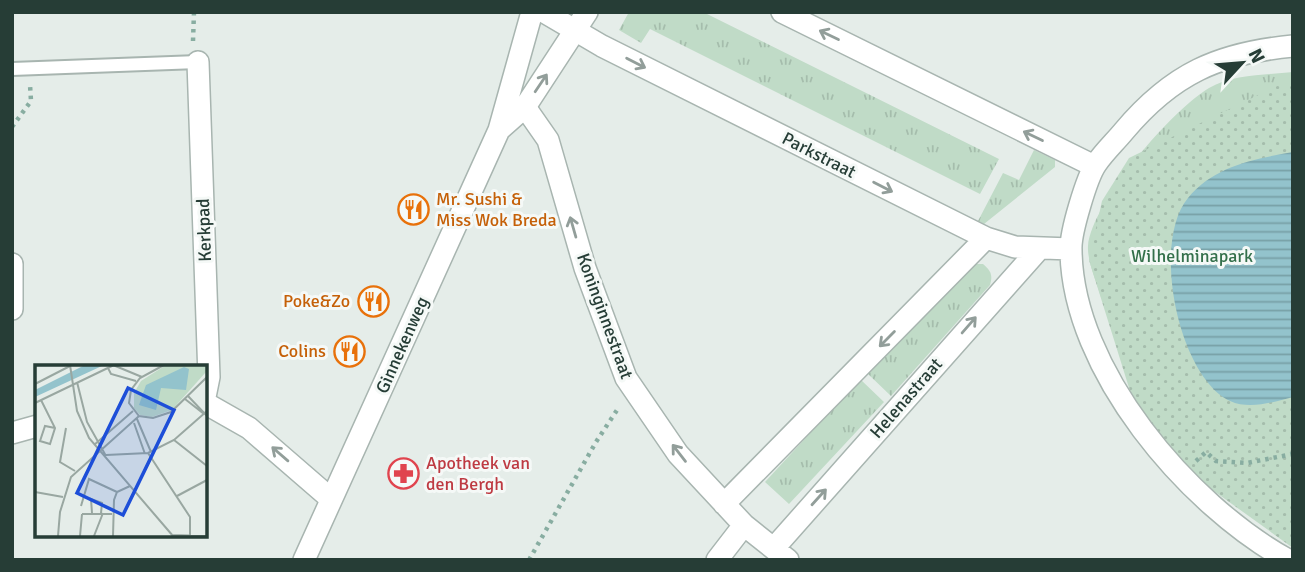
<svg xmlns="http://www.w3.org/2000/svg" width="1305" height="572" viewBox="0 0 1305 572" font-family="Signika,sans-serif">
<defs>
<pattern id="grass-tufts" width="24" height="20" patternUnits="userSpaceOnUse" patternTransform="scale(1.75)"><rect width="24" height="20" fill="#c0dbc7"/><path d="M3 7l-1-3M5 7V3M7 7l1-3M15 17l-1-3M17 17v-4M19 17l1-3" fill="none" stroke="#a5bdac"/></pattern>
<pattern id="park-dots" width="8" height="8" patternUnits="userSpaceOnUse" patternTransform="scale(1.75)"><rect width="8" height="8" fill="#c0dbc7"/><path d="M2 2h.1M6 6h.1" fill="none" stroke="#a5bdac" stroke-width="1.8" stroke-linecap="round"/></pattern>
<pattern id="water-rules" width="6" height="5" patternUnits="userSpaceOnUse" patternTransform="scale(1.75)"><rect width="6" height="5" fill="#93c3cc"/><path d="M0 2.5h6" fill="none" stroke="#78a0a6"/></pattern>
</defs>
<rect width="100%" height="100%" fill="#e5ede9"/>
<path fill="url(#grass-tufts)" d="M629,12H703L999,159L980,194L650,29L641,43L619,30Z
M1293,72V152L1101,297C1097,283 1087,261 1088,246C1092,202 1172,110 1209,88C1233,74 1267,75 1293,72Z
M1034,150L1055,160V167L984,224L978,221L1003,173L1019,180Z
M969,264H983C991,271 993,275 990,285L891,396L867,373Z
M860,379L884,402L789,504L765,482Z"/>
<path fill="url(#park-dots)" d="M1283,83L1293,84V548L1207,486L1163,442L1130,391L1089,260L1102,201L1129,158Z"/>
<path fill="url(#water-rules)" d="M1293,152V397C1273,402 1250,410 1230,401C1178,376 1151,242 1188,198C1214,166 1254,159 1293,152Z"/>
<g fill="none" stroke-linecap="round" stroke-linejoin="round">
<defs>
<path id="service" d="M12,69L198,62"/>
<path id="minor" d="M544,12L602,46L986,238L1015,247L1071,249
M782,12L1094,166
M198,62L209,377L205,397
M525,107L548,140L585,268L626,378L678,454L744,525L788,560
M12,264V309
M205,403L249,428L331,499
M12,433L37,426
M724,504L986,238
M774,548L1039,249
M717,560L744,525
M1288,560C1188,505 1072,370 1071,250C1070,233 1087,177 1096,164C1104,152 1115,142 1124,131C1172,74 1218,53 1293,46"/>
<path id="tertiary" d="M499,130L525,107L587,12
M304,560L499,130L532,12"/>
</defs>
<use href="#service" stroke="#a8b5b0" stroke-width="16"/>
<use href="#minor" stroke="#a8b5b0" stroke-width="24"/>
<use href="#tertiary" stroke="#a8b5b0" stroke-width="24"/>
<path stroke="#88ada1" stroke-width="4.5" stroke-dasharray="3.5 5" stroke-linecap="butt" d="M193,41L194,12
M12,127L31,101L30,85
M1196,461L1206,452L1216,461L1247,463L1293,454
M529,560L596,442L619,407"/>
<use href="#service" stroke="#fff" stroke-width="12"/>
<use href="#minor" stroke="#fff" stroke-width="21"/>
<use href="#tertiary" stroke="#fff" stroke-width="21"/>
</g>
<defs><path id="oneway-shaft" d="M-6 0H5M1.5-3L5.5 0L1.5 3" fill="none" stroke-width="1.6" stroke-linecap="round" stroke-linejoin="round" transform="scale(1.75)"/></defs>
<g stroke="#929e9a">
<use href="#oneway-shaft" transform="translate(829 35) rotate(-154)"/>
<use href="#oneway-shaft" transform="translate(636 63) rotate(27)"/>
<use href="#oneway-shaft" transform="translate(541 83) rotate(-56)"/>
<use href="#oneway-shaft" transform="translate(1033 136) rotate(-154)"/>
<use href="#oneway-shaft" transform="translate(883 187) rotate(27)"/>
<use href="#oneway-shaft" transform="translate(573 227) rotate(-106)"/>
<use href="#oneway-shaft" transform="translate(969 325) rotate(-49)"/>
<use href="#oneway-shaft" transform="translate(887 339) rotate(135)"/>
<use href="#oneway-shaft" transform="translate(679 453) rotate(-128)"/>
<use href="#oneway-shaft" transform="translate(280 454) rotate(-139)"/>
<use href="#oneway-shaft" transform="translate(819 497) rotate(-48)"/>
</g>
<defs>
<symbol id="restaurant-ring" viewBox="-11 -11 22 22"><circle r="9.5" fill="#f5f9f7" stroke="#e8710a" stroke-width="1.5"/><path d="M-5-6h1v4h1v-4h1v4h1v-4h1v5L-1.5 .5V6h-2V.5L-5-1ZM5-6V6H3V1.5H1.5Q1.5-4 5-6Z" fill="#e8710a"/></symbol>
<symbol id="pharmacy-ring" viewBox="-11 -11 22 22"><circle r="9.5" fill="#f5f9f7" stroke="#e0444e" stroke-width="1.5"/><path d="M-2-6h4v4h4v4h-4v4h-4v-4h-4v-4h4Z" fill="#e0444e"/></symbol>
</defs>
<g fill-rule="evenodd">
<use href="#restaurant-ring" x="396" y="192" width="35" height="35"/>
<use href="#restaurant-ring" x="356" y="284" width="35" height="35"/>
<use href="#restaurant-ring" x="332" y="334" width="35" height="35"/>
<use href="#pharmacy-ring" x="386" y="456" width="35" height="35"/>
</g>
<g text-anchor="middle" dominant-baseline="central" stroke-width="6" stroke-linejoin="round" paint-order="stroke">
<g font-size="18" fill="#263d36" stroke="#f5f9f7">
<text transform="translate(819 155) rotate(27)">Parkstraat</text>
<text transform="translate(204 230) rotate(-92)">Kerkpad</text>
<text transform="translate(605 316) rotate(70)">Koninginnestraat</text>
<text transform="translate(402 345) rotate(-66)">Ginnekenweg</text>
<text transform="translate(906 398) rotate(-49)">Helenastraat</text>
</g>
<g font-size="18" fill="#c56008" stroke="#f5f9f7" text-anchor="end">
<text x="436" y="199" text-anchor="start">Mr. Sushi &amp;<tspan x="436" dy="21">Miss Wok Breda</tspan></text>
<text x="350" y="301">Poke&amp;Zo</text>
<text x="326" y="351">Colins</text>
</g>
<g font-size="18" fill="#34704b" stroke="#f5f9f7">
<text x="1192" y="256">Wilhelminapark</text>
</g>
<g font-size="18" fill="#be3a42" stroke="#f5f9f7" text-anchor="start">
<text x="426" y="463">Apotheek van<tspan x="426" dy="21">den Bergh</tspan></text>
</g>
</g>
<g transform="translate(35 365)">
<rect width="172" height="172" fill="#e5ede9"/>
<path d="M131,0H171V7L137,45L117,52L105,50L99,43V28L106,16Z" fill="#c0dbc7"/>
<path d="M50,0H69L0,32V25ZM149,2L154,4L151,25L126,23L121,45L104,40L111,20Z" fill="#93c3cc"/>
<path fill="none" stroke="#99a7a1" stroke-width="2" d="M35,0L42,46L54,73L138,171M78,0L107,12M129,0L105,13L96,25L94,38L104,51L118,53L136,47L172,12M73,3L76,9L101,16M42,17L52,57L71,91M0,19L35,1M153,31L172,51M150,34L169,49M6,35L20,63L15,79L5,76L10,61L20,63M0,38L79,0M102,54L116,87M99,58L110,89M31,63L25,97L40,106M139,75L172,101M59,80L98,46M113,88L155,152V171M71,90L113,88L139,75L172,46M0,127L28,132M142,131L172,115M46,141L54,114L82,127M57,148L56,134L67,138L66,148M47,149H77M137,170L172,171M23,171L25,147L36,112L104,51M45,171L47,149M59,171L68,148M78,171L79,135L82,127L95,121"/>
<path fill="#1d4ed8" fill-opacity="0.15" stroke="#1d4ed8" stroke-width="3.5" d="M93,23L139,45L88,150L42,128Z"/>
<rect width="172" height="172" fill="none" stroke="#263d36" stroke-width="3.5"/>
</g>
<rect width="1305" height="572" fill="none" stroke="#263d36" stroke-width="28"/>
<g transform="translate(1242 63) rotate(64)" stroke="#f5f9f7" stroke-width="5" paint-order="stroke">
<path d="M0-5L12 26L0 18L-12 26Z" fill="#263d36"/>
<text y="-10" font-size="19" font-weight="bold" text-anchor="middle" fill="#263d36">N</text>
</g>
</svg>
